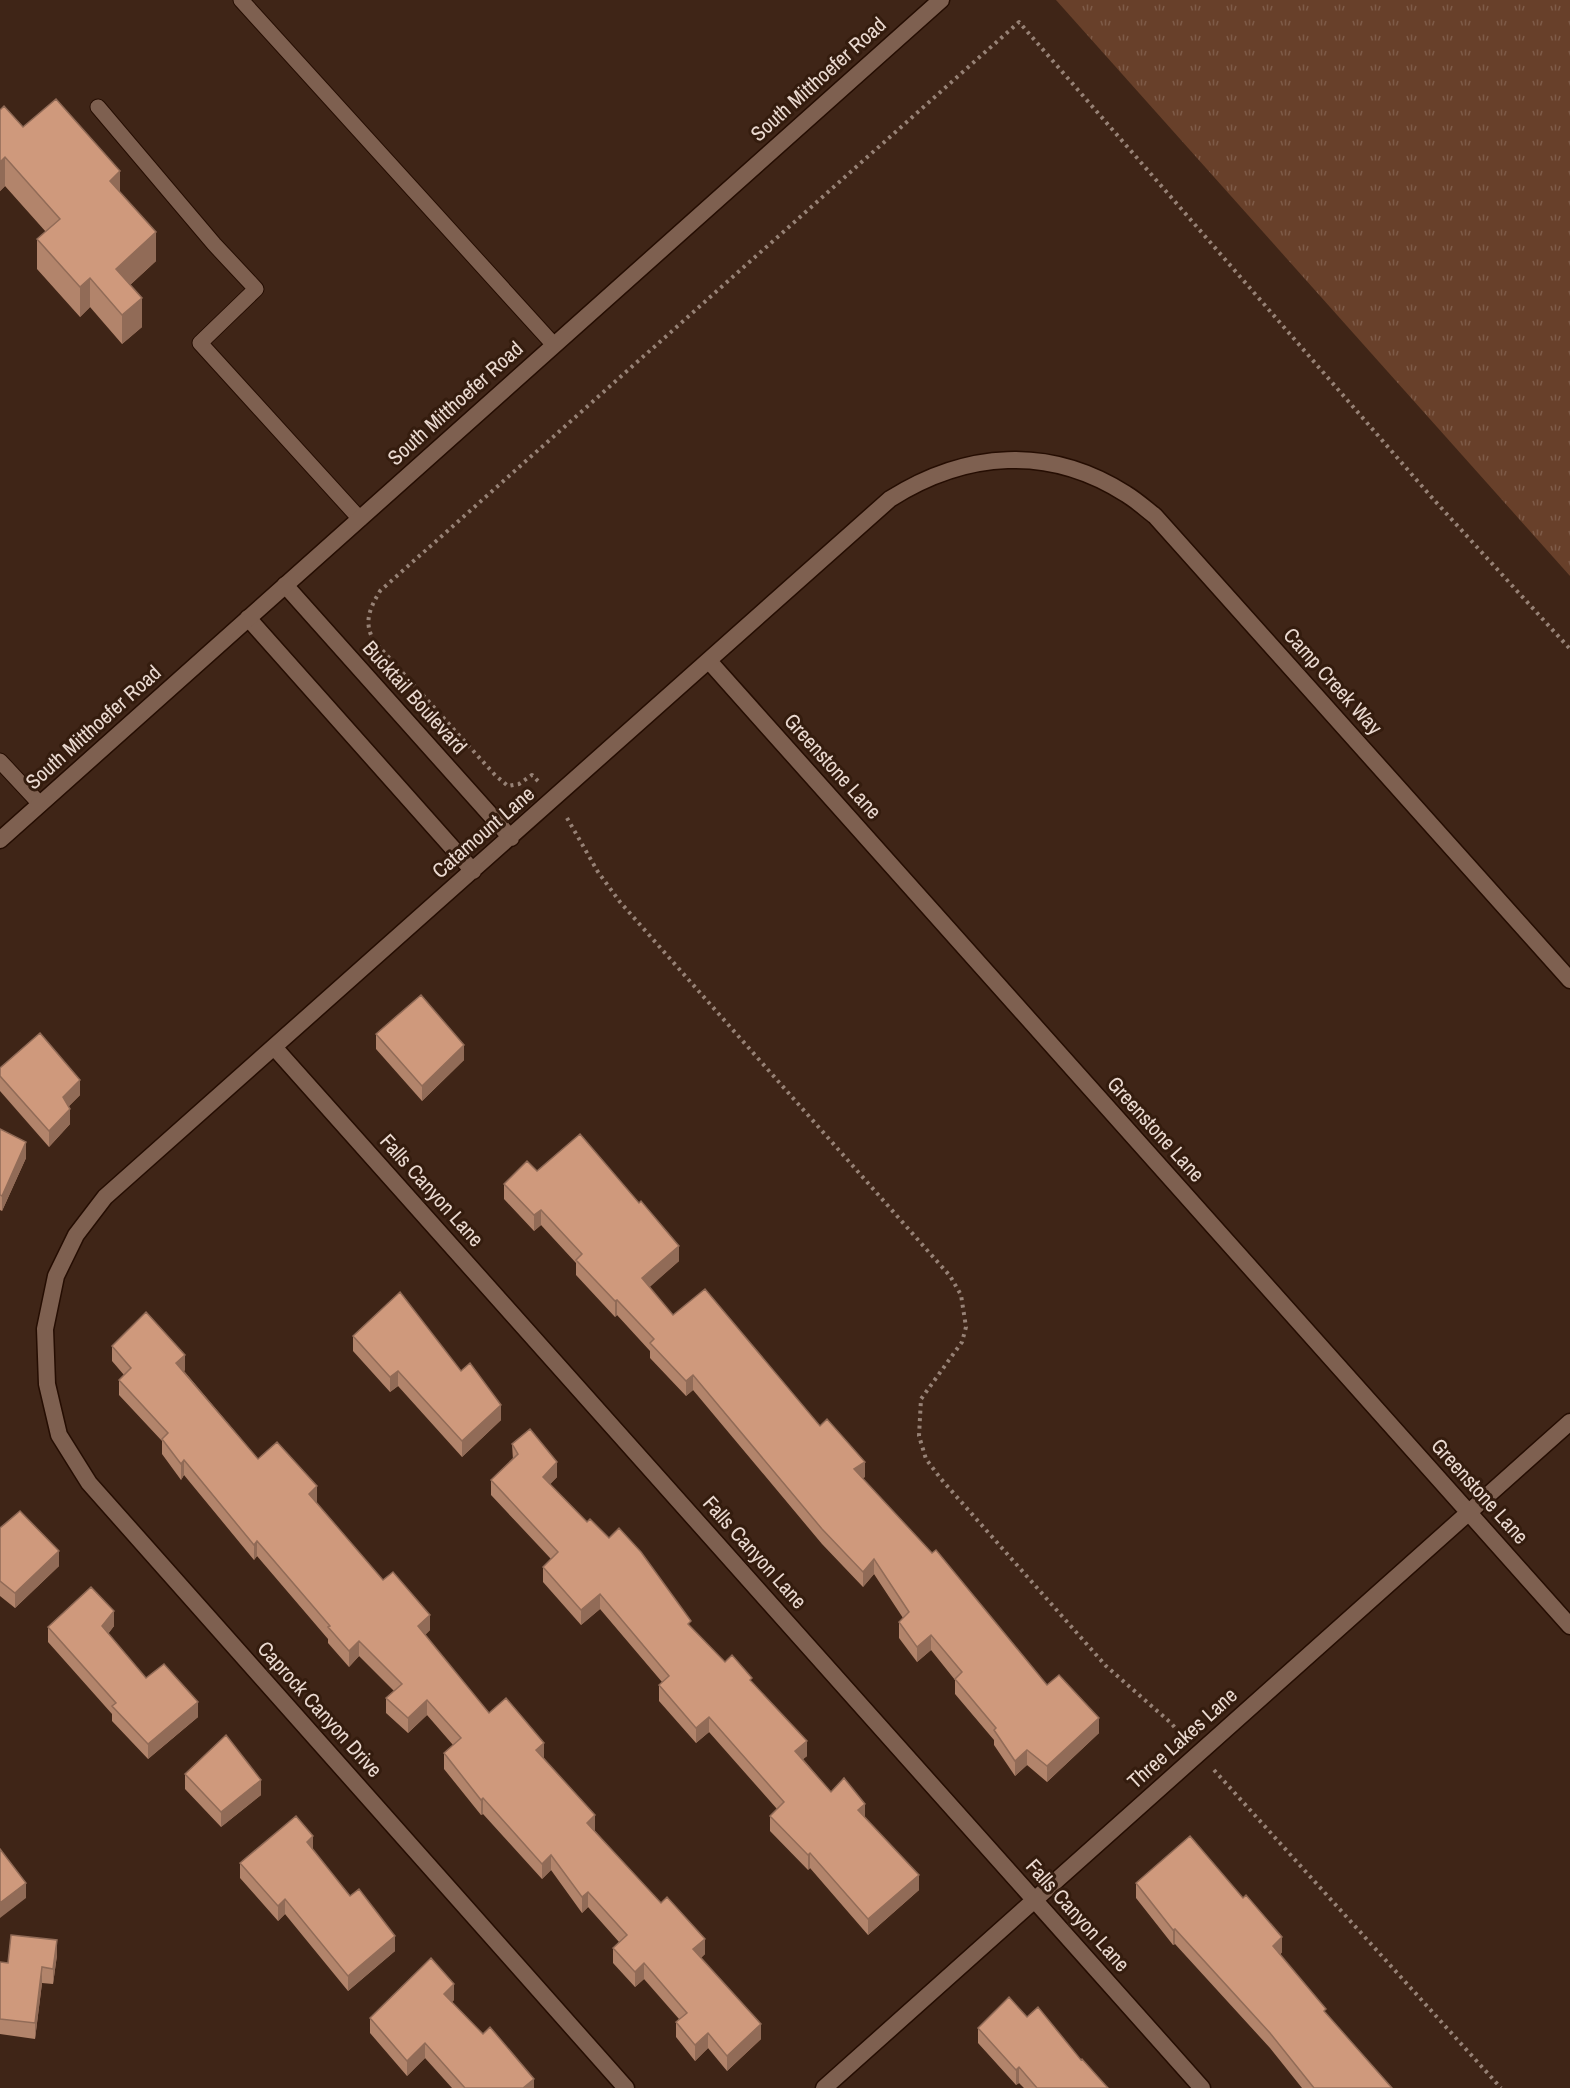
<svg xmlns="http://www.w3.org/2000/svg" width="1570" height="2088" viewBox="0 0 1570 2088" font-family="'Archivo Narrow',sans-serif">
<defs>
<pattern id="grass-tufts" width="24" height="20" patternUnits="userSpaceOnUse" patternTransform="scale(1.5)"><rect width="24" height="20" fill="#68402a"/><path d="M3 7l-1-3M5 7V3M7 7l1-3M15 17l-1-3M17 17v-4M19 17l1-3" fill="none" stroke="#7e5b48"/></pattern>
</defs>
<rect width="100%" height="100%" fill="#3f2517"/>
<path fill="url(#grass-tufts)" d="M1056,0H1570V576Z"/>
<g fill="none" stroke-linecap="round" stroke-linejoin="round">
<defs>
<path id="service" d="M241,0L554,345
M98,107L214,244L256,289L200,343L360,519
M0,761L40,804"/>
<path id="minor" d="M285,585L511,838
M248,618L473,871
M709,661L1570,1626
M274,1047L1202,2088
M626,2088L89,1483L59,1435L47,1384L45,1329L56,1276L76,1235L105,1197L890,499C966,451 1049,445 1126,494C1136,500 1146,509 1155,516L1570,980
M824,2088L1570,1422"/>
<path id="secondary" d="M0,840L941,0"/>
</defs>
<use href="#service" stroke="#250d02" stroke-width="17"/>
<use href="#minor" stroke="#250d02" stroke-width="19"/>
<use href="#secondary" stroke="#250d02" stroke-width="19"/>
<path stroke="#978276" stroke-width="4" stroke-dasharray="3 4.5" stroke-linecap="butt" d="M538,781L532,775L519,784L508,786L495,775L374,641C363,622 370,608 380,591L1019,22L1434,500L1570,649
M567,818L598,872L620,902L950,1276L961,1295L966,1327L962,1342L921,1399L919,1436L926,1459L941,1479L1106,1666L1171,1723L1182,1736
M1214,1770L1501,2088"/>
<use href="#service" stroke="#7e6050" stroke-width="15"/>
<use href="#minor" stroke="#7e6050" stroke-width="16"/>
<use href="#secondary" stroke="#7e6050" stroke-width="16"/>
</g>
<path fill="#b2846b" d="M0,110L23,127L120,193L156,261L130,285L142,327L122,344L90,307L80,317L37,269V239L46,232L5,186L0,191Z
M376,1034L464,1060L422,1101L376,1049Z
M0,1068L80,1095L69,1106L70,1124L49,1147L0,1091Z
M0,1129L26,1158L2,1211L0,1210Z
M537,1171L679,1261L649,1287L673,1315L820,1426L865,1477L862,1478L1047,1685L1099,1733L1047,1782L1027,1765L1015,1776L994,1745V1740L955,1694V1680L931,1650L917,1662L899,1638V1622L903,1618L874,1574L863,1587L822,1544L693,1390L686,1396L650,1358V1351L617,1315L615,1317L576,1275V1263L541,1225L534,1231L504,1199V1184Z
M353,1336L461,1371L501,1420L462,1457L398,1386L390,1392L353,1351Z
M112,1346L185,1370L184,1371L258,1459L317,1502H316L383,1580L430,1630L425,1635L489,1713L544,1758L595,1830V1831L705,1954L701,1958L761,2039L727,2071L708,2048L695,2061L676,2037V2022L679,2019L644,1979L635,1987L613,1963V1948L619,1942L588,1907L582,1913L551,1870L542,1879L483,1814L481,1815L444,1769V1753L453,1745L427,1715L408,1733L386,1713V1698L394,1691L359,1656L349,1667L328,1643V1639L257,1556L254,1560L184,1475L181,1480L162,1454V1441L119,1395V1380L124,1375L112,1361Z
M512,1444L557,1477L550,1484L725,1662L752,1682L807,1756L803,1759L831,1792L865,1818L919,1890L868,1935L810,1868L808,1870L770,1831V1816L777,1809L709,1732L696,1743L659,1701V1685L662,1682L600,1609L581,1625L543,1582V1567L551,1559L491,1495V1480L513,1460Z
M0,1528L59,1566L15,1608L0,1596Z
M114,1626L108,1634L146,1678L198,1717L148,1759L112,1721V1714L48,1642V1627Z
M185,1774L261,1795L221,1827L185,1789Z
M313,1850L395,1951L348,1991L285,1914L278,1921L240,1878V1863Z
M1136,1883L1282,1952L1280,1955L1326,2014L1392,2088H1302L1270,2048L1175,1944L1173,1945L1136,1898Z
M57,1955L53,1984L42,1983L35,2039L0,2034V1962L8,1963Z
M454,2000L452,2002L534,2088H452L425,2058L407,2076L370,2033V2018Z
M1027,2017L1081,2060L1108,2088H1024L1019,2083L1016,2085L978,2043V2028Z"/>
<path fill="#916b57" d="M5,157V186L0,191V162Z
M120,171V200L110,181Z
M156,232V261L116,298V269Z
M90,278V307L80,317V287Z
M142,298V327L122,344V315Z
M464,1045V1060L422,1101V1086Z
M80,1080V1095L63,1112V1097Z
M70,1109V1124L49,1147V1131Z
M26,1142V1158L2,1211V1196Z
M541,1210V1225L534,1231V1215Z
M679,1246V1261L642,1294V1278Z
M617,1300V1315L615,1317V1301Z
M185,1355V1370L176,1378V1363Z
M398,1371V1386L390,1392V1377Z
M693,1375V1390L686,1396V1381Z
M501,1405V1420L462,1457V1441Z
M184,1460V1475L181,1480V1464Z
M557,1462V1477L543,1492V1477Z
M865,1462V1477L854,1484V1469Z
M317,1486V1502L309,1509V1494Z
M257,1541V1556L254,1560V1545Z
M59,1551V1566L15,1608V1593Z
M874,1559V1574L863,1587V1572Z
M600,1594V1609L581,1625V1610Z
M114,1611V1626L102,1641V1626Z
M430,1615V1630L418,1641V1626Z
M931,1635V1650L917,1662V1647Z
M359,1641V1656L349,1667V1651Z
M427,1700V1715L408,1733V1718Z
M198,1702V1717L148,1759V1744Z
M709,1717V1732L696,1743V1728Z
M1099,1718V1733L1047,1782V1766Z
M807,1741V1756L795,1766V1751Z
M544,1743V1758L536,1750Z
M1027,1750V1765L1015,1776V1761Z
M261,1780V1795L221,1827V1812Z
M483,1798V1814L481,1815V1800Z
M865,1804V1819L858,1810Z
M595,1815V1830L587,1838V1823Z
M313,1836V1852L307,1842Z
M810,1853V1868L808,1870V1855Z
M551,1855V1870L542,1879V1864Z
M919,1875V1890L868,1935V1919Z
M26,1883V1898L0,1918V1903Z
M588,1892V1907L582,1913V1897Z
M285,1899V1914L278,1921V1906Z
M1175,1929V1944L1173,1945V1930Z
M395,1936V1951L348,1991V1976Z
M1282,1937V1952L1273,1961V1946Z
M705,1939V1954L693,1964V1949Z
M57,1940V1955L53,1984V1969Z
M644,1963V1979L635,1987V1972Z
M42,1967V1983L35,2039V2023Z
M454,1984V2000L444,2009V1994Z
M761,2024V2039L727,2071V2056Z
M708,2033V2048L695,2061V2045Z
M425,2043V2058L407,2076V2061Z
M1019,2067V2083L1016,2085V2070Z
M534,2079V2088H523Z"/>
<path fill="#cf997c" stroke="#916b57" stroke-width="1.5" d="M56,99L120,171L110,181L156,232L116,269L142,298L122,315L90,278L80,287L37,239L60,219L5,157L0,162V110L4,106L23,127Z
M421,995L464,1045L422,1086L376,1034Z
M40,1033L80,1080L63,1097L70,1109L49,1131L0,1076V1068Z
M0,1129L26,1142L2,1196L0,1195Z
M580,1134L639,1203L641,1201L679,1246L642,1278L673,1315L705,1289L820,1426L827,1419L865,1462L854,1469L932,1553L936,1550L1047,1685L1059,1675L1099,1718L1047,1766L1027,1750L1015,1761L994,1730L996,1728L955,1679L962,1672L931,1635L917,1647L899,1622L909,1612L874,1559L863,1572L822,1529L693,1375L686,1381L650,1343L654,1339L617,1300L615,1301L576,1260L582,1254L541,1210L534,1215L504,1184L527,1161L537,1171Z
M400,1292L461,1371L470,1363L501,1405L462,1441L398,1371L390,1377L353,1336Z
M146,1312L185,1355L176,1363L258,1459L277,1442L317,1486L309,1494L383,1580L393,1572L430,1615L418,1626L489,1713L506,1698L544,1743L536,1750L595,1815L587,1823L661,1903L667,1897L705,1939L693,1949L761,2024L727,2056L708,2033L695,2045L676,2022L687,2013L644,1963L635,1972L613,1948L627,1935L588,1892L582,1897L551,1855L542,1864L483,1798L481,1800L444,1753L461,1738L427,1700L408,1718L386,1698L402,1684L359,1641L349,1651L328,1627L330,1626L257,1541L254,1545L184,1460L181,1464L162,1439L168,1433L119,1380L131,1368L112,1346Z
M530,1429L557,1462L543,1477L587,1522L590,1519L609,1538L619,1528L641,1552L691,1621L688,1624L725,1662L732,1655L752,1678L750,1680L807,1741L795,1751L831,1792L844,1778L865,1804L858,1810L919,1875L868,1919L810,1853L808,1855L770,1816L784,1802L709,1717L696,1728L659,1685L669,1676L600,1594L581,1610L543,1567L558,1552L491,1480L518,1454L512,1444Z
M20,1511L59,1551L15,1593L0,1581V1528Z
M91,1587L114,1611L102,1626L146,1678L164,1664L198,1702L148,1744L112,1706L116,1703L48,1627Z
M226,1735L261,1780L221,1812L185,1774Z
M296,1816L313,1836L307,1842L350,1896L359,1889L395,1936L348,1976L285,1899L278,1906L240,1863Z
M1190,1836L1243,1898L1246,1895L1282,1937L1273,1946L1326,2009L1324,2011L1392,2088H1314L1270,2033L1175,1929L1173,1930L1136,1883Z
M0,1849L26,1883L0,1903Z
M11,1935L57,1940L53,1969L42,1967L35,2023L0,2019V1962L8,1963Z
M431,1958L454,1984L444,1994L483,2034L490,2027L534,2079L523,2088H465L425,2043L407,2061L370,2018Z
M1009,1997L1027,2017L1038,2007L1081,2060L1082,2059L1108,2088H1037L1019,2067L1016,2070L978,2028Z"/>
<g text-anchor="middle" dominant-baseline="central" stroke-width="6" stroke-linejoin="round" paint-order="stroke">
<g font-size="21" fill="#ead9d0" stroke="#341c0e">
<text transform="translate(818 79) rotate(-42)">South Mitthoefer Road</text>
<text transform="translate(455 403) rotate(-42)">South Mitthoefer Road</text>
<text transform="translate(1333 681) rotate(48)">Camp Creek Way</text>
<text transform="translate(415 697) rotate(48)">Bucktail Boulevard</text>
<text transform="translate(93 727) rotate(-42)">South Mitthoefer Road</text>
<text transform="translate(833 766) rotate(48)">Greenstone Lane</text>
<text transform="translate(483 832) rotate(-41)">Catamount Lane</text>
<text transform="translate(1156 1129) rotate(48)">Greenstone Lane</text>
<text transform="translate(432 1190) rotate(48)">Falls Canyon Lane</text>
<text transform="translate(1480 1491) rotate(48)">Greenstone Lane</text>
<text transform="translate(755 1552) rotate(48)">Falls Canyon Lane</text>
<text transform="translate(320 1709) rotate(48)">Caprock Canyon Drive</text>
<text transform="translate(1182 1738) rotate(-42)">Three Lakes Lane</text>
<text transform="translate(1078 1915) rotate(48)">Falls Canyon Lane</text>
</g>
</g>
</svg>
